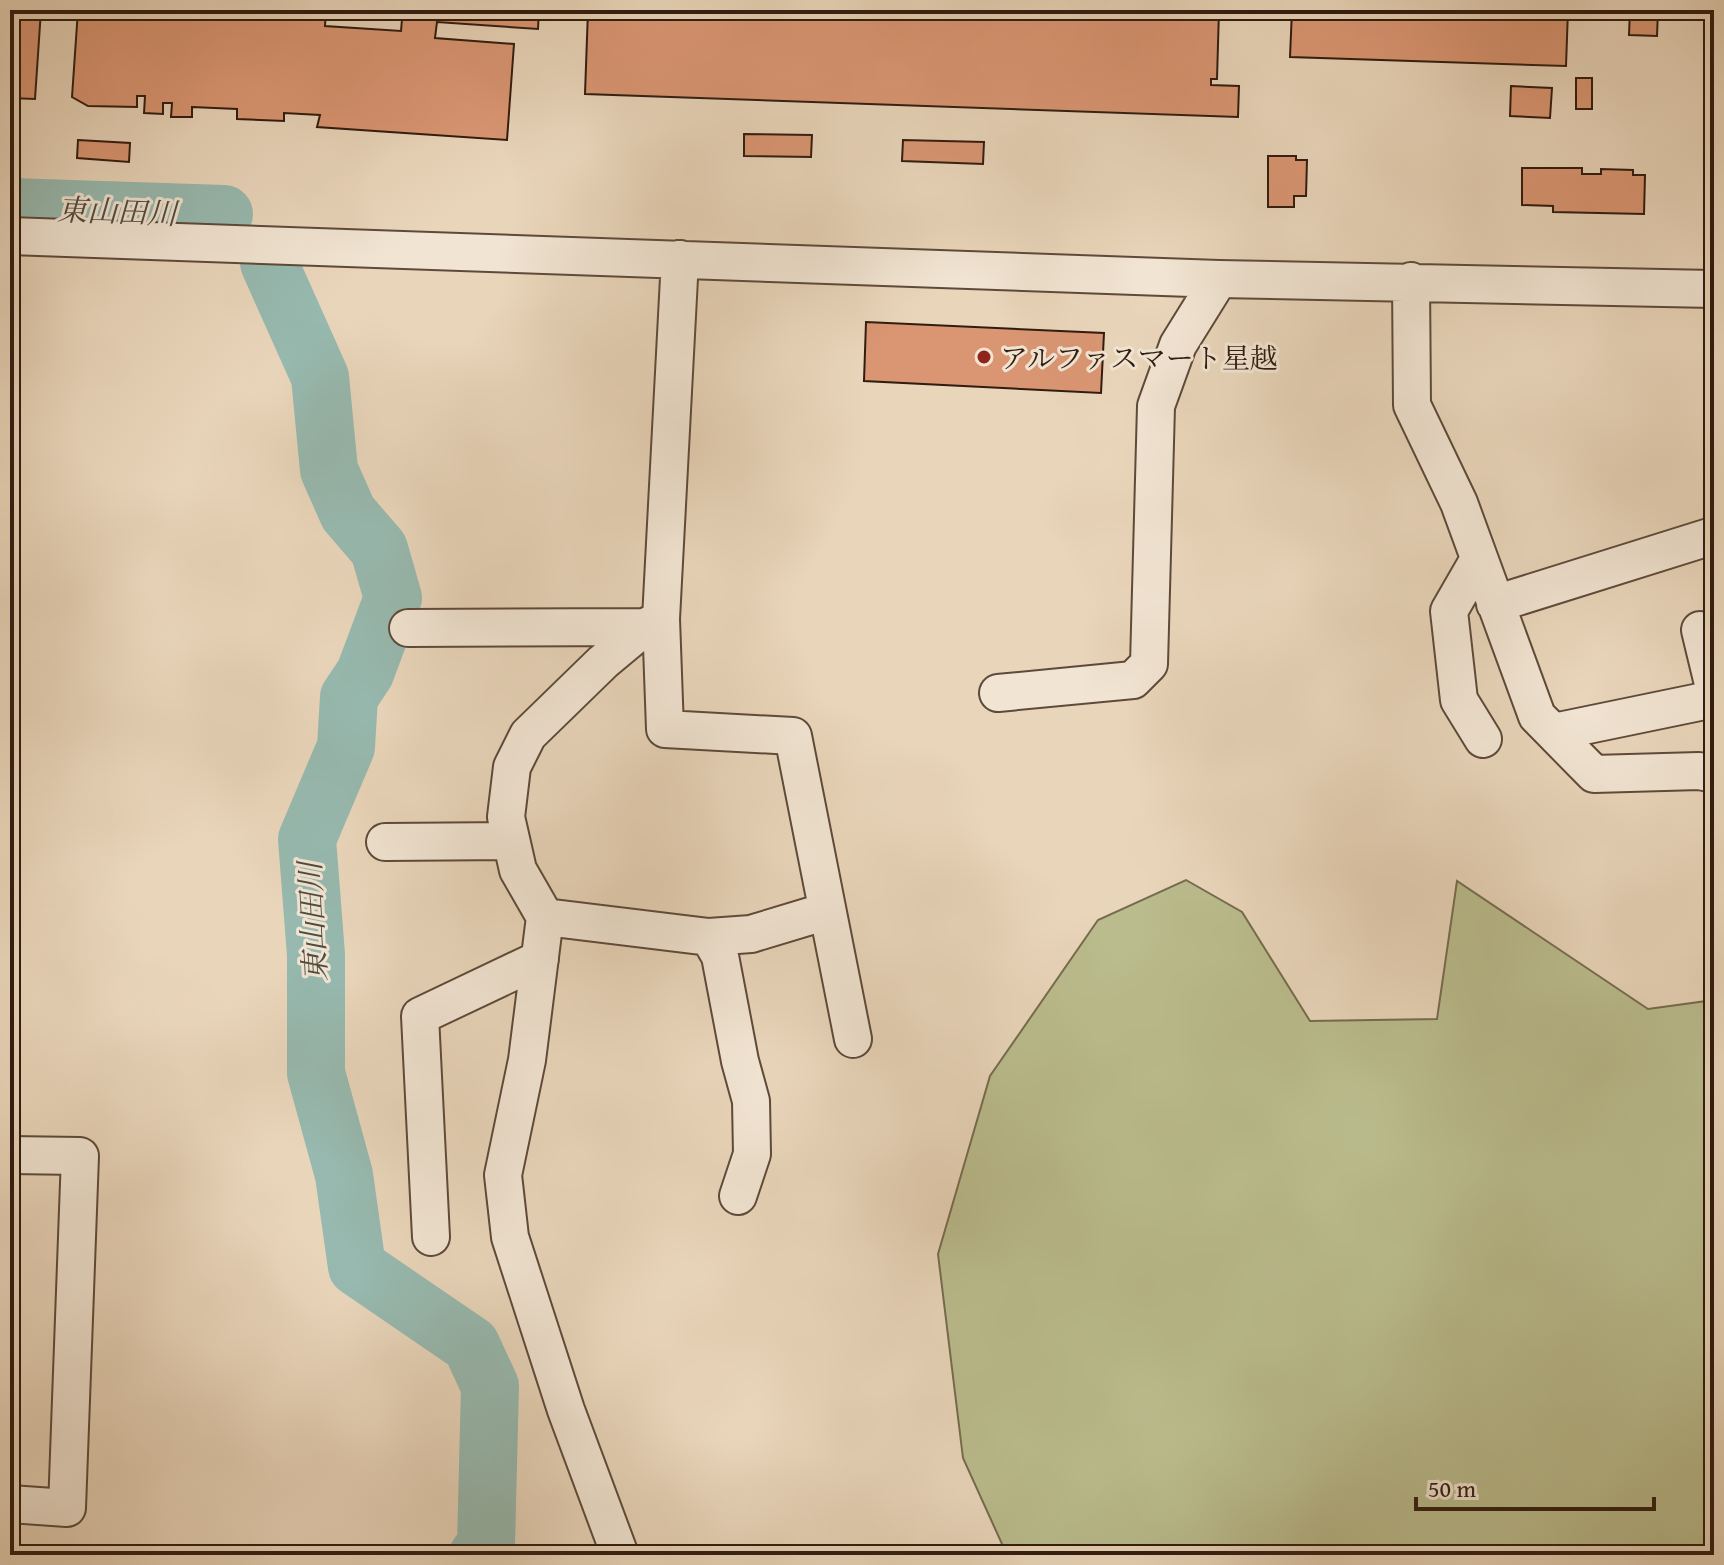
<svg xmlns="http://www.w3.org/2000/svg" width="1724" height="1565" viewBox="0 0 1724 1565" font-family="'Gentium Book Plus','Noto Serif JP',serif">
<rect width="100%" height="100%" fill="#e9d5ba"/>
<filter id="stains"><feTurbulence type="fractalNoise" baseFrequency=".0025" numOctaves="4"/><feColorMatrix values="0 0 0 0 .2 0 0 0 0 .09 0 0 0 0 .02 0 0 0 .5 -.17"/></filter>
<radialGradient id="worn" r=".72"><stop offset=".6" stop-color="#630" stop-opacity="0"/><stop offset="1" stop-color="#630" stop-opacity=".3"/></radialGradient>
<path fill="#babc8d" stroke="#756c4e" stroke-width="2" d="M1186,880L1242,912L1310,1021L1437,1019L1457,881L1648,1009L1714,1000V1555H1007L963,1458L938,1254L990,1076L1098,920Z"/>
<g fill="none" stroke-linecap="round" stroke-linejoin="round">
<path stroke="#97b9af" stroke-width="58" d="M10,207L224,214
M269,263L320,377L329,470L348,513L379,549L393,598L365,673L349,697L346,747L307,839L316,955V1073L344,1175L357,1267L471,1345L490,1386L486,1545L478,1555"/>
</g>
<path fill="#da9673" stroke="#301c10" stroke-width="2" d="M10,10H41L35,99L10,98Z
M78,10H326L325,26L401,31L402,19L348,16V10H539L538,29L437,22L435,38L514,44L507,140L317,127L320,115L284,113V121L237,119V109L192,107V117H171L172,103H163V114L144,113L145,96H137V107L88,106L72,97Z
M588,10H1219L1217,79H1211V85L1239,86L1238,117L585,94Z
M1292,10H1568L1566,66L1290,57Z
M1630,10H1658L1657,36L1629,35Z
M1576,78H1592V109H1576Z
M1511,86L1552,88L1550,118L1510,116Z
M744,134L812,135L811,157L744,156Z
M78,140L130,143L129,162L77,158Z
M903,140L984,142L983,164L902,161Z
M1268,156H1296V160H1307L1306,196H1294V207H1268Z
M1522,168H1582V174H1601V169L1633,170V175H1645L1644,214L1553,212V206L1522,205Z
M866,322L1104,333L1101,393L864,381Z"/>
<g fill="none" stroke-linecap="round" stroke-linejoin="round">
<defs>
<path id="minor" d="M10,236L1219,279L1714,289
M680,259L661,619L665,729L793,736L853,1039
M1411,281L1412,405L1459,503L1537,716L1594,774L1699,771L1714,774
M1479,559L1449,611L1459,700L1483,739
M1495,604L1709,537
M661,619L645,627L603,662L528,735L512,767L506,817L518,870L545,917L709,937L720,956L740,1061L751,1101L752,1154L738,1196
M408,628L645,627
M1700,630L1714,688
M998,693L1133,680L1149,664L1156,406L1178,345L1219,279
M1554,732L1714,699
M385,842L511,841
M545,917L527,1060L503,1175L510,1237L566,1410L620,1555
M709,937L751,934L827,911
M10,1155L80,1156L67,1508L10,1504
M431,1237L420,1016L540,959"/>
</defs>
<use href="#minor" stroke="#5e4a3a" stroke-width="40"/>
<use href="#minor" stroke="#f1e4d2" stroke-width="36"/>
</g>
<circle fill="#8f2418" stroke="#f1e4d2" stroke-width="3" cx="984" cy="357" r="8"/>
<g text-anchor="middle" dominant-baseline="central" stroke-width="6" stroke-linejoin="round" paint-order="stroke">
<g font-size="28" fill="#301c10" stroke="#f1e4d2" text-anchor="start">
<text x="1000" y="357">アルファスマート星越</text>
</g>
<g font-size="30" font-style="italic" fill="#4f4b40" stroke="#f1e4d2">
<text transform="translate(117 211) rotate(2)">東山田川</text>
<text transform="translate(312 922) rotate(-93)">東山田川</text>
</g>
</g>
<rect width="1724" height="1565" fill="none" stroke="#e9d5ba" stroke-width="40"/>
<rect x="12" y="12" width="1700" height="1541" fill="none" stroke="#301c10" stroke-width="4"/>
<rect x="20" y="20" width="1684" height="1525" fill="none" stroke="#301c10" stroke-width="2"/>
<path d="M1416 1497v12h238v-12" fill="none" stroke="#301c10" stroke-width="4"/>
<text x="1428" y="1497" font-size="24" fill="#301c10" stroke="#f1e4d2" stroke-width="6" paint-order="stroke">50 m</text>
<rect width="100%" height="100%" filter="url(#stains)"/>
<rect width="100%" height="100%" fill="url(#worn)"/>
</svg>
